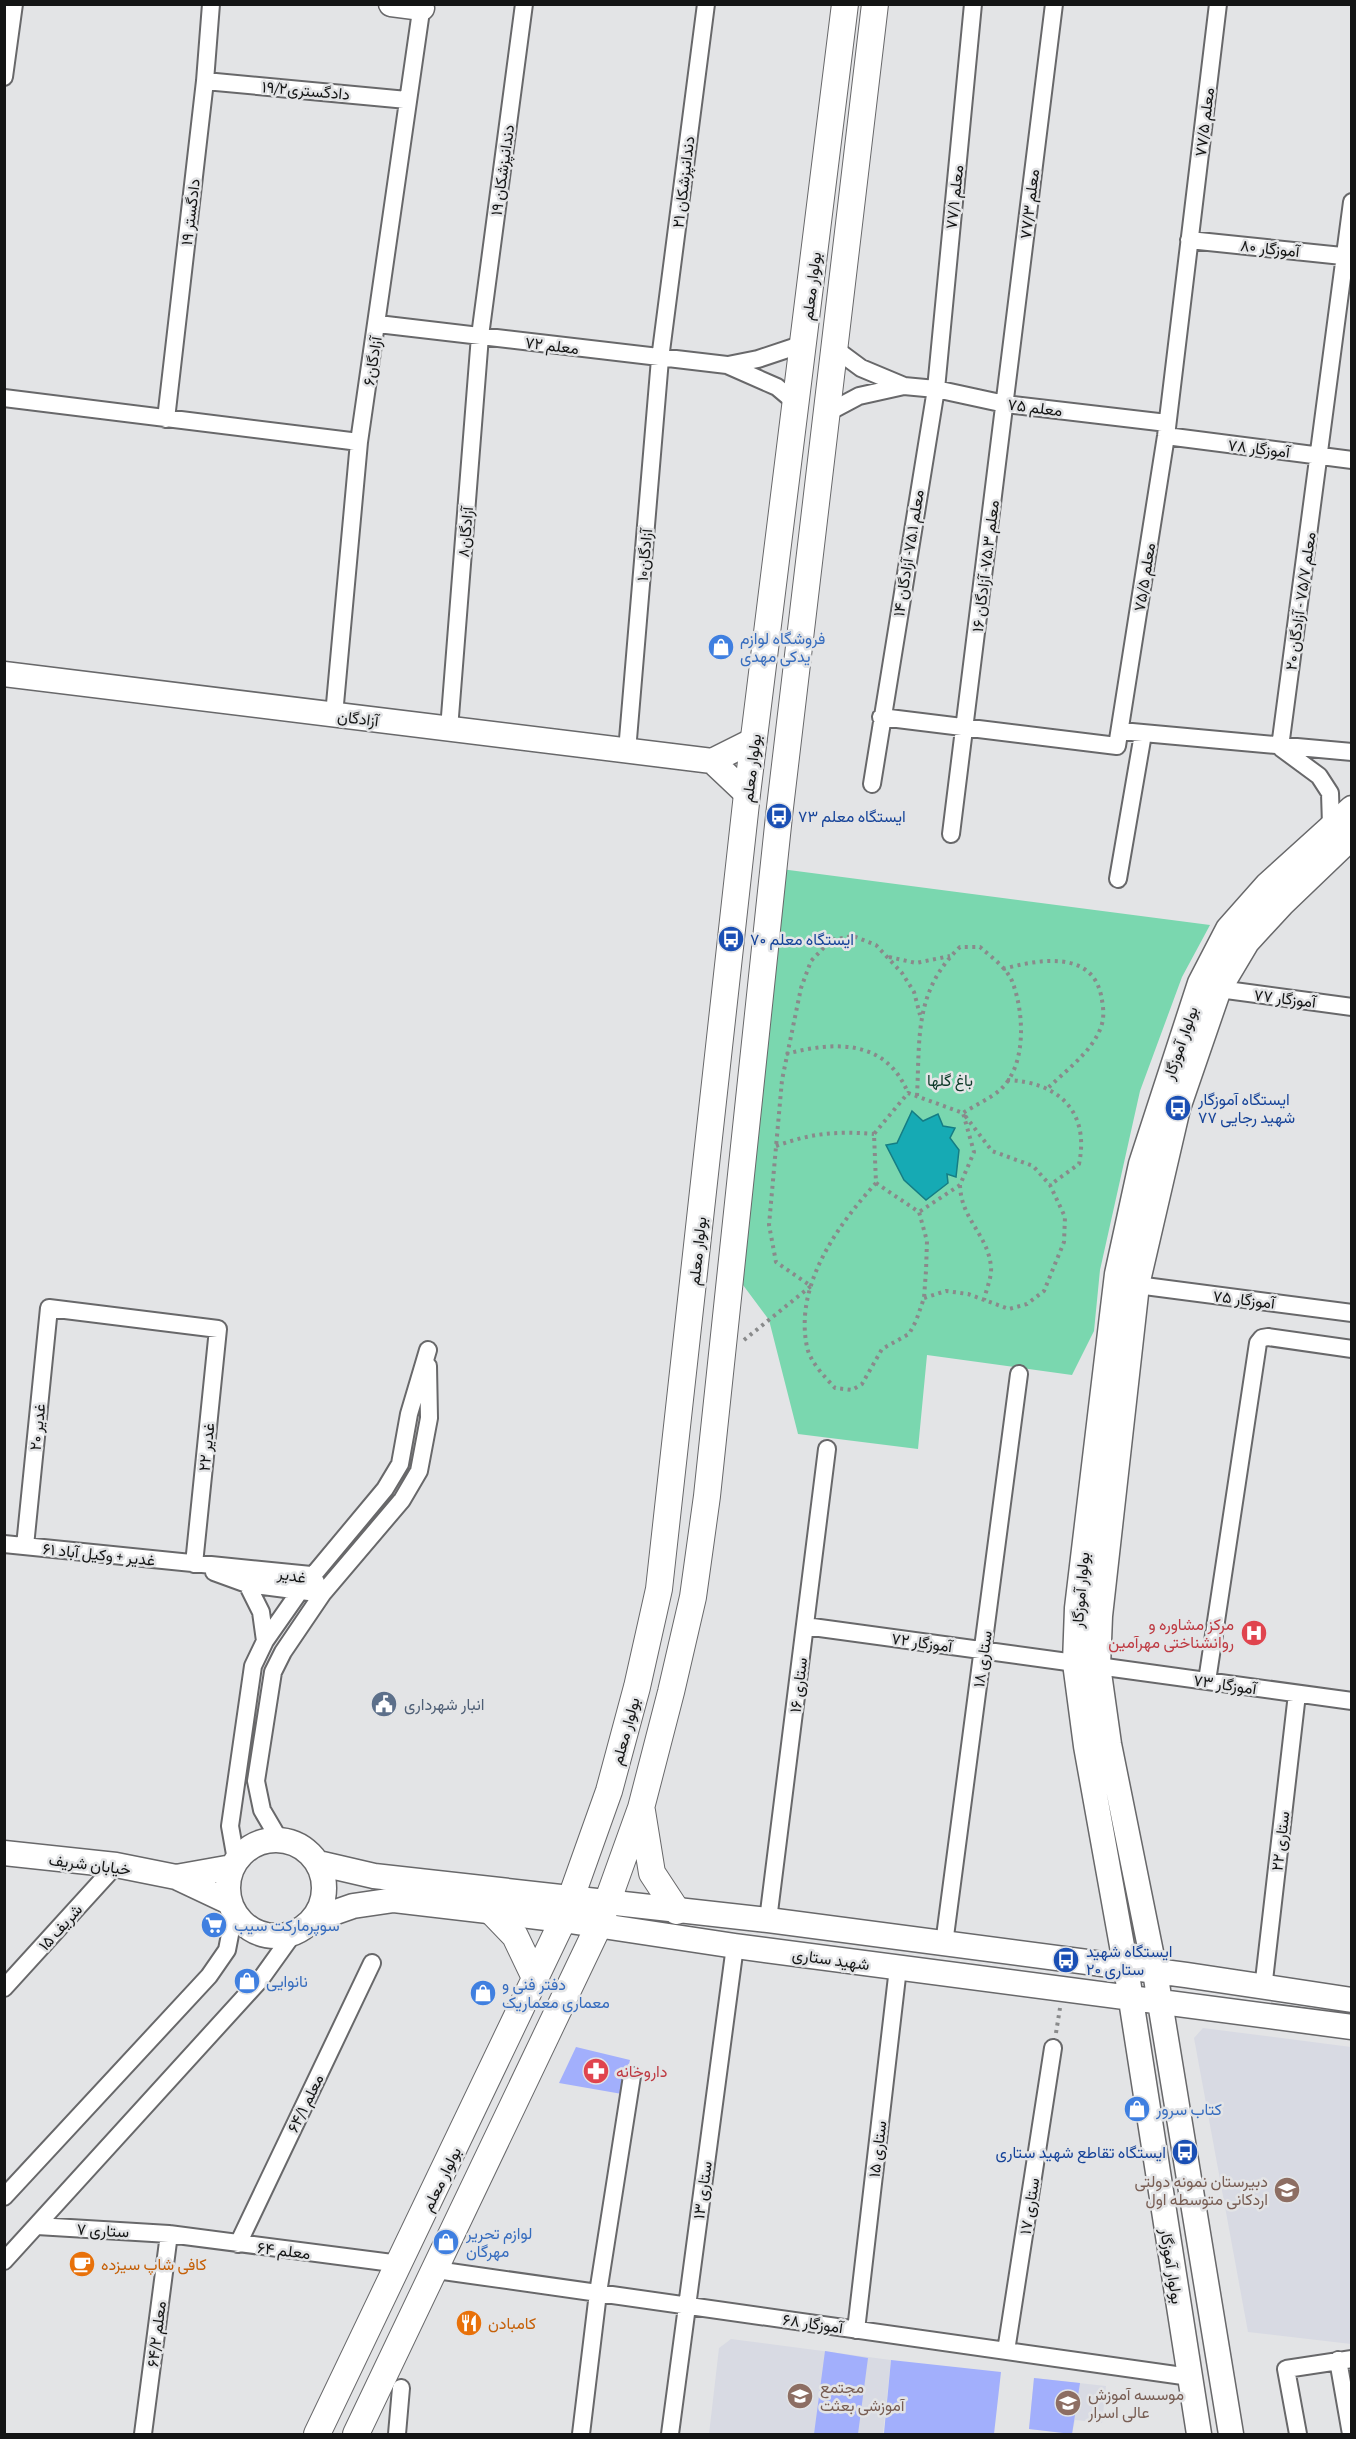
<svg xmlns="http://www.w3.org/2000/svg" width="1356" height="2439" viewBox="0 0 1356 2439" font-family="'PT Sans Narrow',Vazirmatn,sans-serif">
<rect width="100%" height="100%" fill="#e3e4e6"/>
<path fill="#d8dae3" d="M1203,2028L1351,2047V2344L1248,2332L1194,2038Z
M731,2339L891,2360L883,2434H709L719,2348Z
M1034,2378L1106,2386L1102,2423L1075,2420L1072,2434L1029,2429Z"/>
<path fill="#7ad7af" d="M781,869L1210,925L1182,977L1140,1091L1100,1270L1094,1331L1072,1375L927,1355L918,1449L798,1434L769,1320L743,1285Z"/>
<path fill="#16aab4" stroke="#157d84" stroke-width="1.5" d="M912,1111L923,1121L938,1114L943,1126L955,1128L950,1138L959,1150L956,1177L947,1174L948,1183L926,1200L904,1180L886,1145L897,1143Z"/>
<path fill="#a2affc" d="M576,2047L630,2060L622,2094L559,2083Z
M825,2351L868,2358L858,2434H814Z
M891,2360L1001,2372L994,2434L884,2433Z
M1034,2378L1080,2383L1072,2434L1029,2429Z"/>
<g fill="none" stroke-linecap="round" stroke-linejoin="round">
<defs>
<path id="street" d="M4,77L14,4
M205,81L407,100
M1189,240L1352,257
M378,324L727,365L777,387L796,403
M834,348L861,368L904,386
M728,365L758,359L803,344
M4,398L359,442
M827,413L859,396L904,386L936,389L1005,404L1167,423
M166,419L205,81L211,4
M1166,436L1352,460
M334,715L359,442L422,4
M881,717L1117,746L1166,436L1218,4
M449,729L480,336L524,4
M1121,731L1352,752
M1280,747L1352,202
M1281,748L1319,776L1330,793L1331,825
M627,751L660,359L706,4
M872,784L936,389L973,4
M951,834L1054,4
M1118,879L1143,734
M1219,989L1352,1007
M1137,1285L1352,1313
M4,1544L311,1575L316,1582
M25,1546L49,1308L218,1329L194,1564
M214,1572L247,1584L309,1592
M247,1584L261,1612L265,1641
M805,1626L1075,1663
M1098,1666L1352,1701
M1207,1681L1258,1343L1262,1338L1268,1337L1352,1349
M279,1839L262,1810L256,1781L273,1672L283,1652L323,1593L402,1500L419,1471L429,1418L428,1366
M236,1860L230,1826L253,1666L265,1641L300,1591L385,1489L400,1464L409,1414L428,1350
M768,1920L827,1449
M944,1944L1019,1374
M4,1988L116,1865
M1263,1989L1297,1694
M4,2197L209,1976L227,1950L234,1914
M37,2226L169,2234L400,2264
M238,2244L372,1963
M4,2261L260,1980L293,1934
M436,2270L1190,2377
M856,2330L898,1968
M1006,2351L1053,2048
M1338,2360L1351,2434
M143,2434L169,2234
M397,2434L401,2388
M581,2434L598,2293L632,2076
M670,2434L735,1946
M1298,2434L1286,2369L1352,2359"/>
<path id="secondary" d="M391,4L422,8
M4,674L712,761
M712,761L747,794
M712,761L754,740
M228 1888a48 48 0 1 1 96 0a48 48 0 1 1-96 0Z
M4,1853L116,1865L176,1877L229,1902
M318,1863L374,1876L768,1920L1186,1975L1352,2000
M176,1877L232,1867
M313,1920L353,1906L394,1900L563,1920L735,1946L1352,2027
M1199,2434L1126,1968L1086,1746L1075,1663L1077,1608L1117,1274L1141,1164L1200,983L1228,929L1267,885L1352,808
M1231,2434L1155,1972L1109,1744L1098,1666L1100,1616L1137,1285L1178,1108L1219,989L1247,942L1282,904L1352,837"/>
<path id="primary" d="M642,1811L652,1873L677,1911
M491,1911L515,1936L536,1980
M317,2434L563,1920L609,1791L637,1687L659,1589L747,794L845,4
M356,2434L599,1925L641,1808L671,1692L693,1597L707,1496L779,816L875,4"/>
</defs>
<use href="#street" stroke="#68686a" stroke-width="20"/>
<use href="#secondary" stroke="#68686a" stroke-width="27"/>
<use href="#primary" stroke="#68686a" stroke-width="28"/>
<path stroke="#898a8b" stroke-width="4" stroke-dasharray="3 4.5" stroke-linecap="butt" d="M889,957L916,963L950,956
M1003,969C1036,960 1091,949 1101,995C1103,1005 1105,1016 1101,1027C1092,1052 1065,1071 1047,1089
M786,1054C835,1041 886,1039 908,1093
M1007,1080C1058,1082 1090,1111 1079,1164L1050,1185
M917,1096C920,1037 914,991 960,947H980C991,957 1006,967 1012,981C1024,1011 1027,1063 1002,1088C992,1098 975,1105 963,1113L992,1151L1033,1166L1050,1185L1065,1217L1064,1242L1044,1291L1027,1304L1009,1309L968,1294L946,1291L924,1298
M776,1146C812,1133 836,1131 874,1134
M876,1183C838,1225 794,1285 807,1347C810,1362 825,1377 835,1388L852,1390L862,1384L882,1349L909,1334L916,1321L924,1298L926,1271L927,1241L919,1212L876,1183L874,1134L908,1093L963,1113L974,1152L960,1185L919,1212
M960,1185C961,1220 988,1234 991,1267C992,1277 986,1290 984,1300
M744,1340L811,1286L776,1262L769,1225L782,1080L801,988L811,961L831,940L853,936L876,945L902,973L914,992L920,1015
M1056,2033L1060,2008"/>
<use href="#street" stroke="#fff" stroke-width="16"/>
<use href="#secondary" stroke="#fff" stroke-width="24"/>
<use href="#primary" stroke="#fff" stroke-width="26"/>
</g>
<defs>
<symbol id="shop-disc" viewBox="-11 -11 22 22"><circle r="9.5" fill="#3f7fe0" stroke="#e3e4e6"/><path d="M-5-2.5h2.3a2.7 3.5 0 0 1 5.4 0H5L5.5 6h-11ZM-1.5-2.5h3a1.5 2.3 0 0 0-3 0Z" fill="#fff"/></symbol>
<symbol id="bus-disc" viewBox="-11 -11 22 22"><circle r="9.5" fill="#1a4fb4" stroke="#e3e4e6"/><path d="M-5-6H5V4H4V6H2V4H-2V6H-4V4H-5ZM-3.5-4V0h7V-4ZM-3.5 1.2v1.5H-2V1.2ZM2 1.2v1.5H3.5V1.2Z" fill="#fff"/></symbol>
<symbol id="hospital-disc" viewBox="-11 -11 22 22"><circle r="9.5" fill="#e0444e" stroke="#e3e4e6"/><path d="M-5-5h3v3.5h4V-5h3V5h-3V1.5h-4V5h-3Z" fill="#fff"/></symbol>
<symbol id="civic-disc" viewBox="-11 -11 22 22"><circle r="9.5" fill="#5c6f8a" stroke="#e3e4e6"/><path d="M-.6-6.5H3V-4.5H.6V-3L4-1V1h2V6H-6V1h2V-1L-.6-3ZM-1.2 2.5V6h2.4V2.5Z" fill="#fff"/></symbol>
<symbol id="supermarket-disc" viewBox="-11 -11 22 22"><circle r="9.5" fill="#3f7fe0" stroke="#e3e4e6"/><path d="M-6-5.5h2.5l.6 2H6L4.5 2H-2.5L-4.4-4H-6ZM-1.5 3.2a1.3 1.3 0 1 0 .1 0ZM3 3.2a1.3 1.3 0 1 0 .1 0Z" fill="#fff"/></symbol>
<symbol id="pharmacy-disc" viewBox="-11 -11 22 22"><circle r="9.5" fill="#e0444e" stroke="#e3e4e6"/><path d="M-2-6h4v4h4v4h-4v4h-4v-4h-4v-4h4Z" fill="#fff"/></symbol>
<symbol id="school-disc" viewBox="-11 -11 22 22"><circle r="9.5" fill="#8d6e63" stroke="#e3e4e6"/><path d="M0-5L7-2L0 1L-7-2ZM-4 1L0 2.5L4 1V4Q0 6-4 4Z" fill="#fff"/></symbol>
<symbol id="cafe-disc" viewBox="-11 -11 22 22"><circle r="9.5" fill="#e8710a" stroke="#e3e4e6"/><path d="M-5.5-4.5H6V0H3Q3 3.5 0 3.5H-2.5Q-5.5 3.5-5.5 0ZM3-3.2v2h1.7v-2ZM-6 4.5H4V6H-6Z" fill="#fff"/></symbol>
<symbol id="restaurant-disc" viewBox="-11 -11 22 22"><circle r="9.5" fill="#e8710a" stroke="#e3e4e6"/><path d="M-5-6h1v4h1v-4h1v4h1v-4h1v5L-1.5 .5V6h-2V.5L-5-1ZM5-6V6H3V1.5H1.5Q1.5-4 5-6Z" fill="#fff"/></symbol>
<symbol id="university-disc" viewBox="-11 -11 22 22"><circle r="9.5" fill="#8d6e63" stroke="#e3e4e6"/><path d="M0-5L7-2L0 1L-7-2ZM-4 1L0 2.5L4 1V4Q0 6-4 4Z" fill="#fff"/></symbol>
</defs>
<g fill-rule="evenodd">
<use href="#shop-disc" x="706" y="632" width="30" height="30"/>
<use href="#bus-disc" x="764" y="801" width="30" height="30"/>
<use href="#bus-disc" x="716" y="924" width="30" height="30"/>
<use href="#bus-disc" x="1163" y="1093" width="30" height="30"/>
<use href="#hospital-disc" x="1239" y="1618" width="30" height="30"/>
<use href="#civic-disc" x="369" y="1689" width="30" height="30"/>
<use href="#supermarket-disc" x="199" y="1910" width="30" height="30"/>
<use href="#bus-disc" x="1051" y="1945" width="30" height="30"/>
<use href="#shop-disc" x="232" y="1966" width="30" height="30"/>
<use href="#shop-disc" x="468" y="1978" width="30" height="30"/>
<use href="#pharmacy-disc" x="581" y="2056" width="30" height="30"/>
<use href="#shop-disc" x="1122" y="2094" width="30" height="30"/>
<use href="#bus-disc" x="1170" y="2137" width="30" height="30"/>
<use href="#school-disc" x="1272" y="2175" width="30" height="30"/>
<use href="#shop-disc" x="431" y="2227" width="30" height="30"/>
<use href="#cafe-disc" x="67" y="2249" width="30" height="30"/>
<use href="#restaurant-disc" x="454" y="2308" width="30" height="30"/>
<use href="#school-disc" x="785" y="2381" width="30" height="30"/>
<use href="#university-disc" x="1053" y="2388" width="30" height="30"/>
</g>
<g text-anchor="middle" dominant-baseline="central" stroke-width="5" stroke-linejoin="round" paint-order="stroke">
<g font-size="16" fill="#141515" stroke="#e3e4e6">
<text transform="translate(306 90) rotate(5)">دادگستری۱۹/۲</text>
<text transform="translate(1204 122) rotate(-83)">معلم ۷۷/۵</text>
<text transform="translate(502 170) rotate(-82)">دندانپزشکان ۱۹</text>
<text transform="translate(683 182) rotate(-83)">دندانپزشکان ۲۱</text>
<text transform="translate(954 197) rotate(-84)">معلم ۷۷/۱</text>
<text transform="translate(1029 204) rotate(-83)">معلم ۷۷/۳</text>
<text transform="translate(190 212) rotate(-83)">دادگستر ۱۹</text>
<text transform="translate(1270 248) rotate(6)">آموزگار ۸۰</text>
<text transform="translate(811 286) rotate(-83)">بولوار معلم</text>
<text transform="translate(552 345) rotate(7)">معلم ۷۲</text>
<text transform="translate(372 361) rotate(-81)">آزادگان۶</text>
<text transform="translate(1035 407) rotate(7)">معلم ۷۵</text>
<text transform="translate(1259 448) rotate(7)">آموزگار ۷۸</text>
<text transform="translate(465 532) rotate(-85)">آزادگان۸</text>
<text transform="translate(908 553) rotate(-81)">معلم ۷۵.۱- آزادگان ۱۴</text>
<text transform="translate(644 555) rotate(-85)">آزادگان۱۰</text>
<text transform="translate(985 566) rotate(-83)">معلم ۷۵.۳- آزادگان ۱۶</text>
<text transform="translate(1144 577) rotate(-81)">معلم ۷۵/۵</text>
<text transform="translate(1300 601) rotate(-82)">معلم ۷۵/۷ - آزادگان ۲۰</text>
<text transform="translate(358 718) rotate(7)">آزادگان</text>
<text transform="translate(751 768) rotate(-83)">بولوار معلم</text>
<text transform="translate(1285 998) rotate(7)">۷۷ آموزگار</text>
<text transform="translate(1180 1043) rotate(-71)">بولوار آموزگار</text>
<text transform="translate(697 1251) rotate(-84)">بولوار معلم</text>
<text transform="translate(1244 1299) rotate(7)">آموزگار ۷۵</text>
<text transform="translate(37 1427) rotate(-84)">غدیر ۲۰</text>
<text transform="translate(206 1447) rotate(-84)">غدیر ۲۲</text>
<text transform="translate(99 1554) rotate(6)">غدیر + وکیل آباد ۶۱</text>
<text transform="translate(292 1575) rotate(10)">غدیر</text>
<text transform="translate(1080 1590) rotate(-85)">بولوار آموزگار</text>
<text transform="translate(922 1642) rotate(8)">۷۲ آموزگار</text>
<text transform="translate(982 1659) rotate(-82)">ستاری ۱۸</text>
<text transform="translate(1225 1684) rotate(8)">۷۳ آموزگار</text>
<text transform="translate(798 1685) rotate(-83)">ستاری ۱۶</text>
<text transform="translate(625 1731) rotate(-75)">بولوار معلم</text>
<text transform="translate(1280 1841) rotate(-83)">ستاری ۲۲</text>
<text transform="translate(90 1864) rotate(7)">خیابان شریف</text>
<text transform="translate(60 1927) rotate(-48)">شریف ۱۵</text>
<text transform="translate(831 1959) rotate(8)">شهید ستاری</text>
<text transform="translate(305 2103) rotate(-64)">معلم ۶۴/۱</text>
<text transform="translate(877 2149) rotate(-83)">ستاری ۱۵</text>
<text transform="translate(441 2179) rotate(-64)">بولوار معلم</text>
<text transform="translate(702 2190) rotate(-82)">ستاری ۱۳</text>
<text transform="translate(1029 2206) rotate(-81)">ستاری ۱۷</text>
<text transform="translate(103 2230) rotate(3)">ستاری ۷</text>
<text transform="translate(284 2250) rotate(7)">معلم ۶۴</text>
<text transform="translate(1172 2266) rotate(81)">بولوار آموزگار</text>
<text transform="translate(813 2323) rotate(8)">آموزگار ۶۸</text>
<text transform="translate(156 2334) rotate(-83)">معلم ۶۴/۲</text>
</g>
<g font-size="16" fill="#366cbe" stroke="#e3e4e6" text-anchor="start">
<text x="740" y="638">فروشگاه لوازم<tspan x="740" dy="18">یدکی مهدی</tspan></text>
<text x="234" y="1925">سوپرمارکت سیب</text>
<text x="266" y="1981">نانوایی</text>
<text x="502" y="1984">دفتر فنی و<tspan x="502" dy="18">معماری معماریک</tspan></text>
<text x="1156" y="2109">کتاب سرور</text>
<text x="466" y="2233">لوازم تحریر<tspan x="466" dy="18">مهرگان</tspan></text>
</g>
<g font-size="16" fill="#164399" stroke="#e3e4e6" text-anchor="start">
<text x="798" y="816">ایستگاه معلم ۷۳</text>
<text x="750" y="939">ایستگاه معلم ۷۰</text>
<text x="1198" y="1099">ایستگاه آموزگار<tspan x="1198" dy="18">شهید رجایی ۷۷</tspan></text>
<text x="1086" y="1951">ایستگاه شهید<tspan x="1086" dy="18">ستاری ۲۰</tspan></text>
<text x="1166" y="2152" text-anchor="end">ایستگاه تقاطع شهید ستاری</text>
</g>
<g font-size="16" fill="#0d3a29" stroke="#e3e4e6">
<text x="950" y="1080">باغ گلها</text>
</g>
<g font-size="16" fill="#be3a42" stroke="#e3e4e6" text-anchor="end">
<text x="1234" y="1624">مرکز مشاوره و<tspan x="1234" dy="18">روانشناختی مهرآمین</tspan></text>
<text x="616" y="2071" text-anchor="start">داروخانه</text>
</g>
<g font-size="16" fill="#4e5e75" stroke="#e3e4e6" text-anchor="start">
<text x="404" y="1704">انبار شهرداری</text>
</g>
<g font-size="16" fill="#785e54" stroke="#e3e4e6" text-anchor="start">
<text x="1268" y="2181" text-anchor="end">دبیرستان نمونه دولتی<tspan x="1268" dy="18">اردکانی متوسطه اول</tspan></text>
<text x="820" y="2387">مجتمع<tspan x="820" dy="18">آموزشی بعثت</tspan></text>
<text x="1088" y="2394">موسسه آموزش<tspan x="1088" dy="18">عالی اسرار</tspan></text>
</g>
<g font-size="16" fill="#c56008" stroke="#e3e4e6" text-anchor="start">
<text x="101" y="2264">کافی شاپ سیزده</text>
<text x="488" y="2323">کامبادن</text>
</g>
</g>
<rect width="1356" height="2439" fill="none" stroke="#141515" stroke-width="12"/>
</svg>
